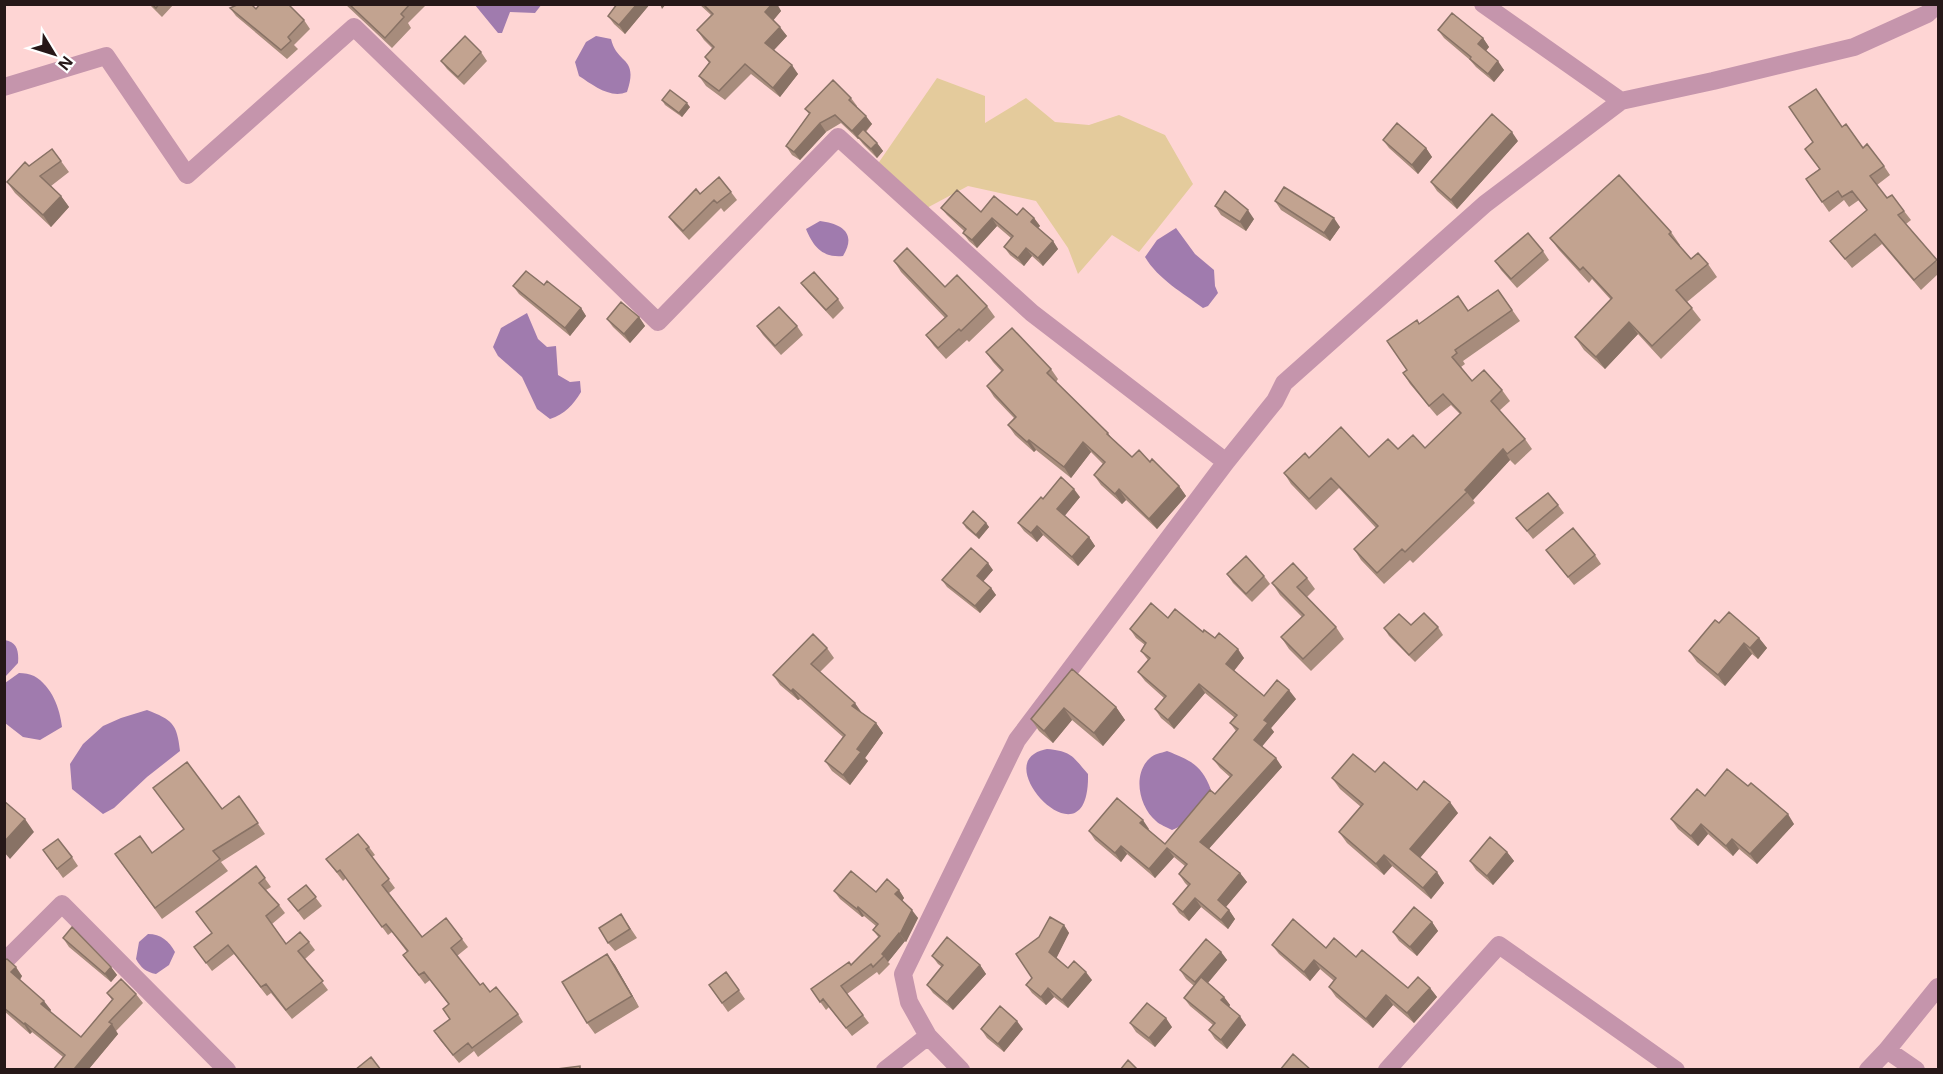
<svg xmlns="http://www.w3.org/2000/svg" width="1943" height="1074" viewBox="0 0 1943 1074" font-family="'Open Sans',sans-serif">
<rect width="100%" height="100%" fill="#fed5d4"/>
<path fill="#e4cb9c" d="M937,78L985,96V123L1026,98L1055,122L1089,125L1119,115L1165,135L1193,184L1139,252L1112,235L1078,274L1068,248L1036,201L968,186L923,210L877,165Z"/>
<path fill="#a07bae" d="M542,4L535,13L510,12L502,33H498L475,5Z
M596,36L611,39C617,65 639,56 627,92C610,99 593,85 579,76L575,62L586,42Z
M820,221C842,224 857,233 843,256C822,258 813,246 806,229Z
M1176,228L1195,254L1214,270L1215,286L1218,293L1208,306L1203,308C1183,293 1158,279 1145,257L1157,240Z
M527,313L538,339L547,347L556,346L558,375L570,382L580,381L581,392C573,405 565,414 550,419L537,409L522,377L498,356L493,347L501,328Z
M5,640C17,642 19,651 18,663L5,677Z
M19,673C24,673 30,674 34,676C52,686 60,709 62,727L40,740L23,737L5,723V683Z
M147,710C172,720 177,723 180,751L147,777L114,808L103,814L72,789L70,764L83,744L103,726L121,718Z
M1047,749C1072,751 1073,757 1088,774C1090,865 1000,776 1034,754C1038,751 1043,750 1047,749Z
M1167,751C1190,760 1202,765 1211,790C1203,811 1192,822 1172,830C1167,827 1160,825 1156,821C1139,807 1132,774 1150,758C1154,754 1161,753 1167,751Z
M148,934C161,934 169,941 175,952L169,965L156,974C146,972 141,968 136,959L139,942Z"/>
<g fill="none" stroke-linecap="round" stroke-linejoin="round">
<path stroke="#c595ac" stroke-width="18" d="M1483,4L1621,101
M4,87L106,56L187,175L354,27L658,322L838,137L1032,313L1226,462
M4,962L62,904L227,1070
M1887,1050L1938,987
M885,1070L928,1036
M961,1070L928,1036L909,1002L903,974L1017,740L1226,462L1275,401L1284,383L1485,204L1621,101L1713,81L1854,47L1927,14L1938,4
M1387,1070L1499,945L1676,1070
M1868,1070L1887,1050L1916,1070"/>
</g>
<path fill="#a78c7c" d="M149,4H174L162,17Z
M345,4H427L408,23L411,28L392,48Z
M617,4H650L625,34L614,24L608,16Z
M699,4H777L781,11L773,20L787,36L774,50L798,74L780,97L751,74L725,100L706,86L699,76L709,63L705,57L712,48L704,40L697,30L711,15Z
M230,8L304,20L310,29L294,45L298,49L287,59L236,16Z
M1438,30L1483,38L1489,47L1486,51L1504,70L1494,82L1476,67L1470,60L1444,38Z
M481,52L487,61L464,85L447,69L441,61Z
M851,98L857,106V107L872,124L866,132L877,143L883,151L877,158L863,144L859,139H858L841,123L826,132L800,160L792,155L786,146L809,114L805,109Z
M662,100L690,107L682,117L665,105Z
M1842,127L1863,148L1884,166L1890,175L1877,185L1887,198L1904,211L1911,220L1906,224L1938,263V274L1921,290L1882,244L1852,268L1830,241L1867,210L1859,200L1849,207L1844,200L1829,212L1806,179L1819,169Z
M1383,140L1426,148L1432,157L1418,174L1389,148Z
M1518,141L1457,209L1437,191L1431,182Z
M52,149L69,172L51,186L61,196L69,207L51,227L15,193L7,182Z
M731,192L737,200L724,212L721,208L689,240L675,225L669,217Z
M1275,201L1340,227L1330,241L1281,210Z
M1215,206L1254,219L1246,231L1221,215Z
M941,208L1017,215L1034,218L1040,226L1038,228L1053,241L1058,249L1043,266L1032,256L1024,266L1010,255L1004,247L1011,238L997,226L977,248L969,241L963,233L964,231L947,215Z
M1671,232L1680,245L1679,246L1691,259L1708,264L1717,277L1687,302L1701,320L1661,359L1638,334L1605,369L1584,350L1575,337L1611,300L1592,279L1589,283L1559,250L1550,238Z
M1543,251L1549,260L1517,288L1501,270L1495,261Z
M894,261L945,287L987,306L995,317L969,342L967,340L946,359L934,346L926,335L945,318L901,272Z
M801,283L838,299L844,308L833,319L808,292Z
M544,285L581,308L586,316L570,336L519,294L513,286Z
M1498,290L1520,321L1463,361L1465,364L1461,367L1472,381L1502,390L1510,401L1499,411L1525,439L1532,449L1515,465L1510,460L1473,500L1475,503L1413,563L1410,560L1384,584L1361,560L1354,549L1376,528L1339,488L1316,510L1291,484L1284,473L1309,458L1369,457L1398,449L1425,448L1460,414L1451,405L1437,416L1410,384L1403,373L1407,370L1419,324L1468,311Z
M639,317L645,326L630,343L613,327L607,319Z
M757,326H797L803,335L781,355L763,335Z
M986,352L1051,369L1058,379L1056,382L1108,433L1113,440L1132,457L1150,462L1179,486L1186,496L1157,529L1126,500L1122,504L1101,485L1094,475L1103,464L1091,452L1071,478L1036,450L1034,452L1015,435L1008,425L1014,418L994,397L987,386L1002,372L993,362Z
M1080,497L1064,516L1089,537L1095,546L1078,566L1043,535L1037,542L1024,531L1018,523L1043,499Z
M1558,505L1564,513L1533,539L1516,518Z
M963,523H986L989,527L979,539L966,528Z
M1546,550L1595,555L1601,564L1574,585Z
M993,570L983,581L991,588L996,595L980,613L947,587L942,580Z
M1227,574L1264,576L1270,584L1252,602L1233,583Z
M1307,578L1315,589L1307,597L1336,627L1344,639L1311,671L1289,649L1281,637L1302,617L1280,595L1272,583Z
M1168,618L1203,632L1215,638L1244,658L1234,671L1264,696L1296,699L1271,728L1274,732L1262,746L1282,767L1209,848L1240,873L1247,882L1226,907L1229,910L1235,919L1228,929L1201,907L1189,921L1179,913L1173,904L1188,886L1185,883L1179,874L1185,866L1174,857L1155,878L1127,854L1121,862L1095,840L1089,831L1149,829L1148,830L1165,844L1215,794L1230,777L1220,768L1213,759L1236,731L1230,723L1235,718L1205,693L1174,729L1161,718L1155,709L1164,698L1145,681L1138,672L1148,660L1141,651L1145,645L1136,638L1130,629Z
M1719,623L1759,638L1767,648L1758,659L1752,654L1725,686L1697,662L1689,651Z
M1411,625L1438,627L1443,635L1415,662L1389,636L1384,628Z
M827,648L834,658L820,672L862,713L876,723L883,733L865,758L868,761L850,785L832,771L825,761L843,737L800,699L798,700L780,685L773,675Z
M1072,669L1116,707L1125,720L1103,746L1072,720L1053,743L1039,731L1031,719Z
M1375,772L1417,790L1458,813L1420,858L1444,883L1431,899L1392,866L1384,875L1347,843L1339,832L1361,807L1340,789L1332,778Z
M239,796L265,834L221,862L228,871L162,919L115,854L152,853L222,809Z
M1705,796L1794,824L1757,864L1739,849L1733,856L1708,834L1698,846L1678,829L1671,819Z
M369,847L375,855L372,857L395,888L389,893L422,937L462,939L468,947L457,956L480,985L518,1014L523,1022L478,1057L474,1051L459,1063L440,1040L434,1031L450,1019L443,1009L449,1005L430,980L425,984L403,955L407,952L392,932L388,935L346,878L343,881L326,859Z
M43,850L72,857L78,866L63,878Z
M1507,852L1514,861L1493,885L1476,870L1470,861Z
M256,866L271,887L266,890L279,905L285,913L272,924L286,944L309,942L315,950L305,959L328,990L292,1019L271,993L267,996L234,954L212,971L194,947L212,933Z
M306,885L322,906L304,920L288,899Z
M899,890L904,898L902,901L918,918L906,942L905,941L888,962L890,964L879,975L877,972L847,994L869,1023L852,1036L829,1007L826,1010L811,989L851,965L879,938L873,930L876,926L864,916L862,917L840,899L834,891L876,892Z
M1432,922L1438,931L1417,956L1399,941L1393,932Z
M627,923L637,938L615,951L608,943Z
M1064,925L1069,933L1056,958L1068,968L1092,980L1068,1008L1054,997L1046,1005L1032,993L1026,985L1032,978Z
M63,938L111,967L117,975L111,982L69,947Z
M1272,945L1326,948L1356,957L1408,988H1430L1437,997L1414,1023L1393,1005L1373,1028L1336,997L1329,987L1334,981L1320,969L1310,981L1279,954Z
M1221,952L1227,960L1208,983L1224,997L1230,1005L1229,1007L1246,1025L1227,1049L1215,1039L1209,1030L1213,1025L1190,1006L1184,998L1194,986L1186,979L1180,970Z
M607,954L615,965L639,1007L595,1034L587,1023Z
M932,956L980,965L986,974L953,1010L933,993L927,985L942,967L938,964Z
M4,960L22,976L20,980L51,1010L50,1012L81,1037L112,1000L107,993L136,994L143,1003L116,1031L118,1034L88,1070H53L63,1057L32,1032L30,1034L4,1011Z
M726,972L745,999L728,1012L709,985Z
M1130,1023L1172,1027L1155,1047L1136,1032Z
M981,1029H1023L1004,1052L987,1038Z"/>
<path fill="#887265" d="M637,4H650L625,34L619,25Z
M660,4H666L662,9Z
M772,4H777L781,11L772,22L765,12Z
M780,27L787,36L772,52L765,43Z
M1483,38L1489,47L1484,53L1478,44Z
M1498,61L1504,70L1494,82L1488,74Z
M792,65L798,74L780,97L773,88Z
M687,103L690,107L682,117L679,113Z
M866,116L872,124L859,138L857,136L859,139H858L852,131Z
M820,123L826,132L800,160L794,152Z
M1512,132L1518,141L1457,209L1451,200Z
M877,143L883,151L877,158L871,149Z
M1426,148L1432,157L1418,174L1412,165Z
M61,196L69,207L51,227L43,215Z
M1248,210L1254,219L1246,231L1240,222Z
M992,218L997,226L977,248L972,240Z
M1034,218L1040,226L1036,230L1031,222Z
M1334,218L1340,227L1330,241L1324,233Z
M1053,241L1058,249L1043,266L1038,258Z
M1026,248L1032,256L1024,266L1018,258Z
M581,308L586,316L570,336L565,328Z
M639,317L645,326L630,343L624,334Z
M1629,322L1638,334L1605,369L1596,357Z
M1029,440L1036,450L1034,452L1027,442Z
M1083,442L1091,452L1071,478L1064,467Z
M1503,449L1510,460L1473,500L1465,490Z
M1179,486L1186,496L1157,529L1149,519Z
M1074,489L1080,497L1063,518L1057,509Z
M1119,489L1126,500L1122,504L1115,494Z
M986,523L989,527L979,539L976,535Z
M1037,526L1043,535L1037,542L1031,533Z
M1089,537L1095,546L1078,566L1072,557Z
M988,563L993,570L982,583L977,576Z
M991,588L996,595L980,613L975,606Z
M1759,638L1767,648L1758,659L1750,648Z
M1744,643L1752,654L1725,686L1718,675Z
M1238,649L1244,658L1232,673L1226,664Z
M1199,684L1205,693L1174,729L1168,720Z
M793,689L800,699L798,700L791,691Z
M1289,690L1296,699L1271,728L1274,732L1260,749L1254,740L1264,720Z
M855,703L862,713L852,706Z
M1116,707L1125,720L1103,746L1094,733Z
M1064,708L1072,720L1053,743L1044,731Z
M876,723L883,733L865,758L868,761L850,785L843,775L857,749Z
M1276,758L1282,767L1207,851L1200,842Z
M1450,802L1458,813L1418,860L1410,849Z
M1788,814L1794,824L1757,864L1750,854Z
M25,819L34,832L10,859L4,852V842Z
M1143,820L1149,829L1146,832L1140,823Z
M1701,824L1708,834L1698,846L1691,836Z
M1732,839L1739,849L1733,856L1726,846Z
M1121,846L1127,854L1121,862L1115,853Z
M1167,848L1174,857L1155,878L1149,869Z
M1507,852L1514,861L1493,885L1487,876Z
M1384,855L1392,866L1384,875L1376,864Z
M1437,872L1444,883L1431,899L1423,888Z
M1240,873L1247,882L1224,909L1218,900Z
M899,890L904,898L901,902L895,894Z
M1195,898L1201,907L1189,921L1183,912Z
M858,907L864,916L862,917L857,909Z
M912,910L918,918L906,942L900,934Z
M1229,910L1235,919L1228,929L1221,920Z
M1432,922L1438,931L1417,956L1410,947Z
M1064,925L1069,933L1055,961L1049,952Z
M899,933L905,941L888,962L882,954Z
M1221,952L1227,960L1201,991L1195,982Z
M607,954L615,965L639,1007L632,996Z
M1314,960L1320,969L1310,981L1304,972Z
M980,965L986,974L953,1010L947,1002Z
M16,967L22,976L18,982L11,972Z
M111,967L117,975L111,982L105,974Z
M1086,972L1092,980L1068,1008L1062,1000Z
M1048,988L1054,997L1046,1005L1041,997Z
M1430,988L1437,997L1414,1023L1407,1013Z
M1386,995L1393,1005L1373,1028L1366,1019Z
M1224,997L1230,1005L1227,1009L1221,1000Z
M44,1001L51,1010L48,1014L41,1004Z
M1240,1016L1246,1025L1227,1049L1221,1040Z
M1166,1018L1172,1027L1155,1047L1149,1038Z
M1017,1021L1023,1029L1004,1052L998,1044Z
M25,1023L32,1032L30,1034L24,1024Z
M112,1024L118,1034L88,1070H76L75,1068Z"/>
<path fill="#c2a390" stroke="#887265" stroke-width="1.5" d="M152,4H159L156,8Z
M239,4H251L256,9L260,4H288L304,20L288,37L291,41L281,50L230,8Z
M349,4H410L401,14L404,17L385,38Z
M617,4H637L619,25L608,16Z
M703,4H772L765,12L780,27L765,43L792,65L773,88L745,64L719,91L699,76L710,62L705,57L714,47L697,30L713,14Z
M1452,13L1483,38L1478,44L1498,61L1488,74L1470,59L1471,57L1438,30Z
M465,36L481,52L458,77L441,61Z
M833,80L851,98L849,100L866,116L852,131L835,115L820,123L794,152L786,146L810,113L805,109Z
M1816,89L1842,127L1846,124L1863,148L1867,144L1884,166L1870,176L1887,198L1892,195L1904,211L1898,215L1937,260L1914,280L1875,234L1845,259L1830,241L1867,210L1852,191L1842,197L1838,191L1822,202L1806,179L1820,169L1805,149L1813,142L1789,107Z
M670,90L687,103L679,113L662,100Z
M1492,114L1512,132L1451,200L1431,182Z
M1397,123L1426,148L1412,165L1383,140Z
M863,129L877,143L871,149L857,136Z
M52,149L61,161L40,176L61,196L43,215L7,182L25,162L29,166Z
M1619,175L1671,232L1669,234L1691,259L1698,253L1708,264L1676,290L1692,308L1652,346L1629,322L1596,357L1575,337L1612,298L1583,267L1580,270L1550,238Z
M719,177L731,192L717,203L714,200L683,231L669,217L696,189L700,194Z
M1284,187L1334,218L1324,233L1275,201Z
M957,190L981,212L994,196L1017,215L1023,208L1034,218L1031,222L1053,241L1038,258L1026,248L1018,258L1004,247L1013,236L992,218L972,240L963,233L966,229L941,208Z
M1225,191L1248,210L1240,222L1215,206Z
M1528,233L1543,251L1511,279L1495,261Z
M907,248L945,287L957,275L987,306L961,331L959,329L938,348L926,335L947,316L894,261Z
M526,271L544,285L547,281L581,308L565,328L513,286Z
M814,272L838,299L826,310L801,283Z
M1498,290L1512,310L1455,350L1457,353L1452,357L1472,381L1484,370L1502,390L1491,401L1525,439L1507,454L1503,449L1465,490L1467,492L1405,552L1402,549L1377,573L1354,549L1378,526L1331,478L1309,499L1284,473L1305,453L1309,458L1341,427L1369,457L1388,439L1398,449L1413,435L1425,448L1461,413L1443,394L1429,406L1403,373L1407,370L1387,341L1417,320L1419,324L1458,296L1468,311Z
M621,302L639,317L624,334L607,319Z
M779,307L797,326L775,346L757,326Z
M1012,328L1051,369L1047,373L1108,433L1107,434L1132,457L1139,450L1150,462L1152,459L1179,486L1149,519L1119,489L1115,494L1094,475L1105,462L1083,442L1064,467L1029,440L1027,442L1008,425L1016,417L987,386L1003,370L986,352Z
M1061,477L1074,489L1057,509L1089,537L1072,557L1037,526L1031,533L1018,523L1041,497L1043,499Z
M1548,493L1558,505L1527,531L1516,518Z
M973,511L986,523L976,535L963,523Z
M1573,528L1595,555L1568,577L1546,550Z
M971,548L988,563L977,576L991,588L975,606L942,580Z
M1246,556L1264,576L1246,594L1227,574Z
M1293,563L1307,578L1297,587L1336,627L1303,659L1281,637L1304,615L1272,583Z
M1151,603L1168,618L1175,609L1203,632L1204,630L1215,638L1219,633L1238,649L1226,664L1264,696L1277,680L1289,690L1264,720L1268,723L1254,740L1276,758L1200,842L1240,873L1218,900L1229,910L1221,920L1195,898L1183,912L1173,904L1190,884L1179,874L1187,864L1167,848L1149,869L1121,846L1115,853L1089,831L1117,798L1143,820L1140,823L1165,844L1210,790L1215,794L1232,775L1213,759L1238,729L1230,723L1237,715L1199,684L1168,720L1155,709L1166,696L1138,672L1150,658L1141,651L1146,643L1130,629Z
M1729,612L1759,638L1750,648L1744,643L1718,675L1689,651L1715,620L1719,623Z
M1424,613L1438,627L1409,655L1384,628L1399,614L1411,625Z
M813,634L827,648L811,664L855,703L852,706L876,723L857,749L861,752L843,775L825,761L845,735L793,689L791,691L773,675Z
M1072,669L1116,707L1094,733L1064,708L1044,731L1031,719Z
M1353,754L1375,772L1384,762L1417,790L1424,781L1450,802L1410,849L1437,872L1423,888L1384,855L1376,864L1339,832L1363,804L1332,778Z
M187,762L222,809L239,796L258,823L213,851L220,859L155,908L115,854L140,836L152,853L184,829L153,788Z
M1727,769L1748,786L1751,783L1788,814L1750,854L1732,839L1726,846L1701,824L1691,836L1671,819L1697,789L1705,796Z
M4,801L25,819L4,842Z
M358,834L369,847L366,849L389,879L382,885L422,937L446,918L462,939L451,948L480,985L483,983L490,992L496,987L518,1014L472,1048L468,1043L453,1055L434,1031L450,1019L443,1009L449,1004L424,972L419,975L403,955L408,951L386,924L382,927L340,870L337,872L326,859Z
M1490,837L1507,852L1487,876L1470,861Z
M58,839L72,857L57,869L43,850Z
M256,866L265,878L259,883L279,905L266,916L286,944L300,932L309,942L298,951L323,981L286,1010L266,984L261,987L228,945L206,963L194,947L212,933L196,912Z
M851,871L876,892L887,879L899,890L895,894L912,910L900,934L899,933L882,954L884,956L873,967L871,964L841,986L863,1015L846,1028L823,999L820,1002L811,989L849,962L851,965L880,936L873,930L878,924L858,907L857,909L834,891Z
M306,885L316,897L298,911L288,899Z
M1414,907L1432,922L1410,947L1393,932Z
M621,914L630,929L608,943L599,928Z
M1050,917L1064,925L1049,952L1068,968L1074,961L1086,972L1062,1000L1048,988L1041,997L1026,985L1032,978L1016,954L1039,937Z
M1293,919L1326,948L1334,938L1356,957L1362,950L1408,988L1418,977L1430,988L1407,1013L1386,995L1366,1019L1329,987L1336,978L1314,960L1304,972L1272,945Z
M72,927L111,967L105,974L63,938Z
M947,937L980,965L947,1002L927,985L943,965L932,956Z
M1206,939L1221,952L1195,982L1180,970Z
M607,954L632,996L587,1023L562,982Z
M7,959L16,967L11,972L44,1001L41,1004L81,1037L113,999L107,993L121,979L136,994L109,1022L112,1024L75,1068L77,1070H53L65,1055L25,1023L24,1024L4,1008V960Z
M726,972L739,990L722,1003L709,985Z
M1201,977L1224,997L1221,1000L1240,1016L1221,1040L1209,1030L1215,1023L1184,998Z
M1147,1003L1166,1018L1149,1038L1130,1023Z
M1000,1006L1017,1021L998,1044L981,1029Z
M1293,1054L1311,1070H1280Z
M371,1057L381,1070H355Z
M1128,1060L1138,1070H1120Z
M580,1066V1070H549Z"/>
<rect width="1943" height="1074" fill="none" stroke="#261818" stroke-width="12"/>
<g transform="translate(54 54) rotate(128)" stroke="#ffffff" stroke-width="4.5" paint-order="stroke">
<path d="M0-4.5L10 22L0 15L-10 22Z" fill="#261818"/>
<text y="-9" font-size="16" font-weight="bold" text-anchor="middle" fill="#261818">N</text>
</g>
</svg>
